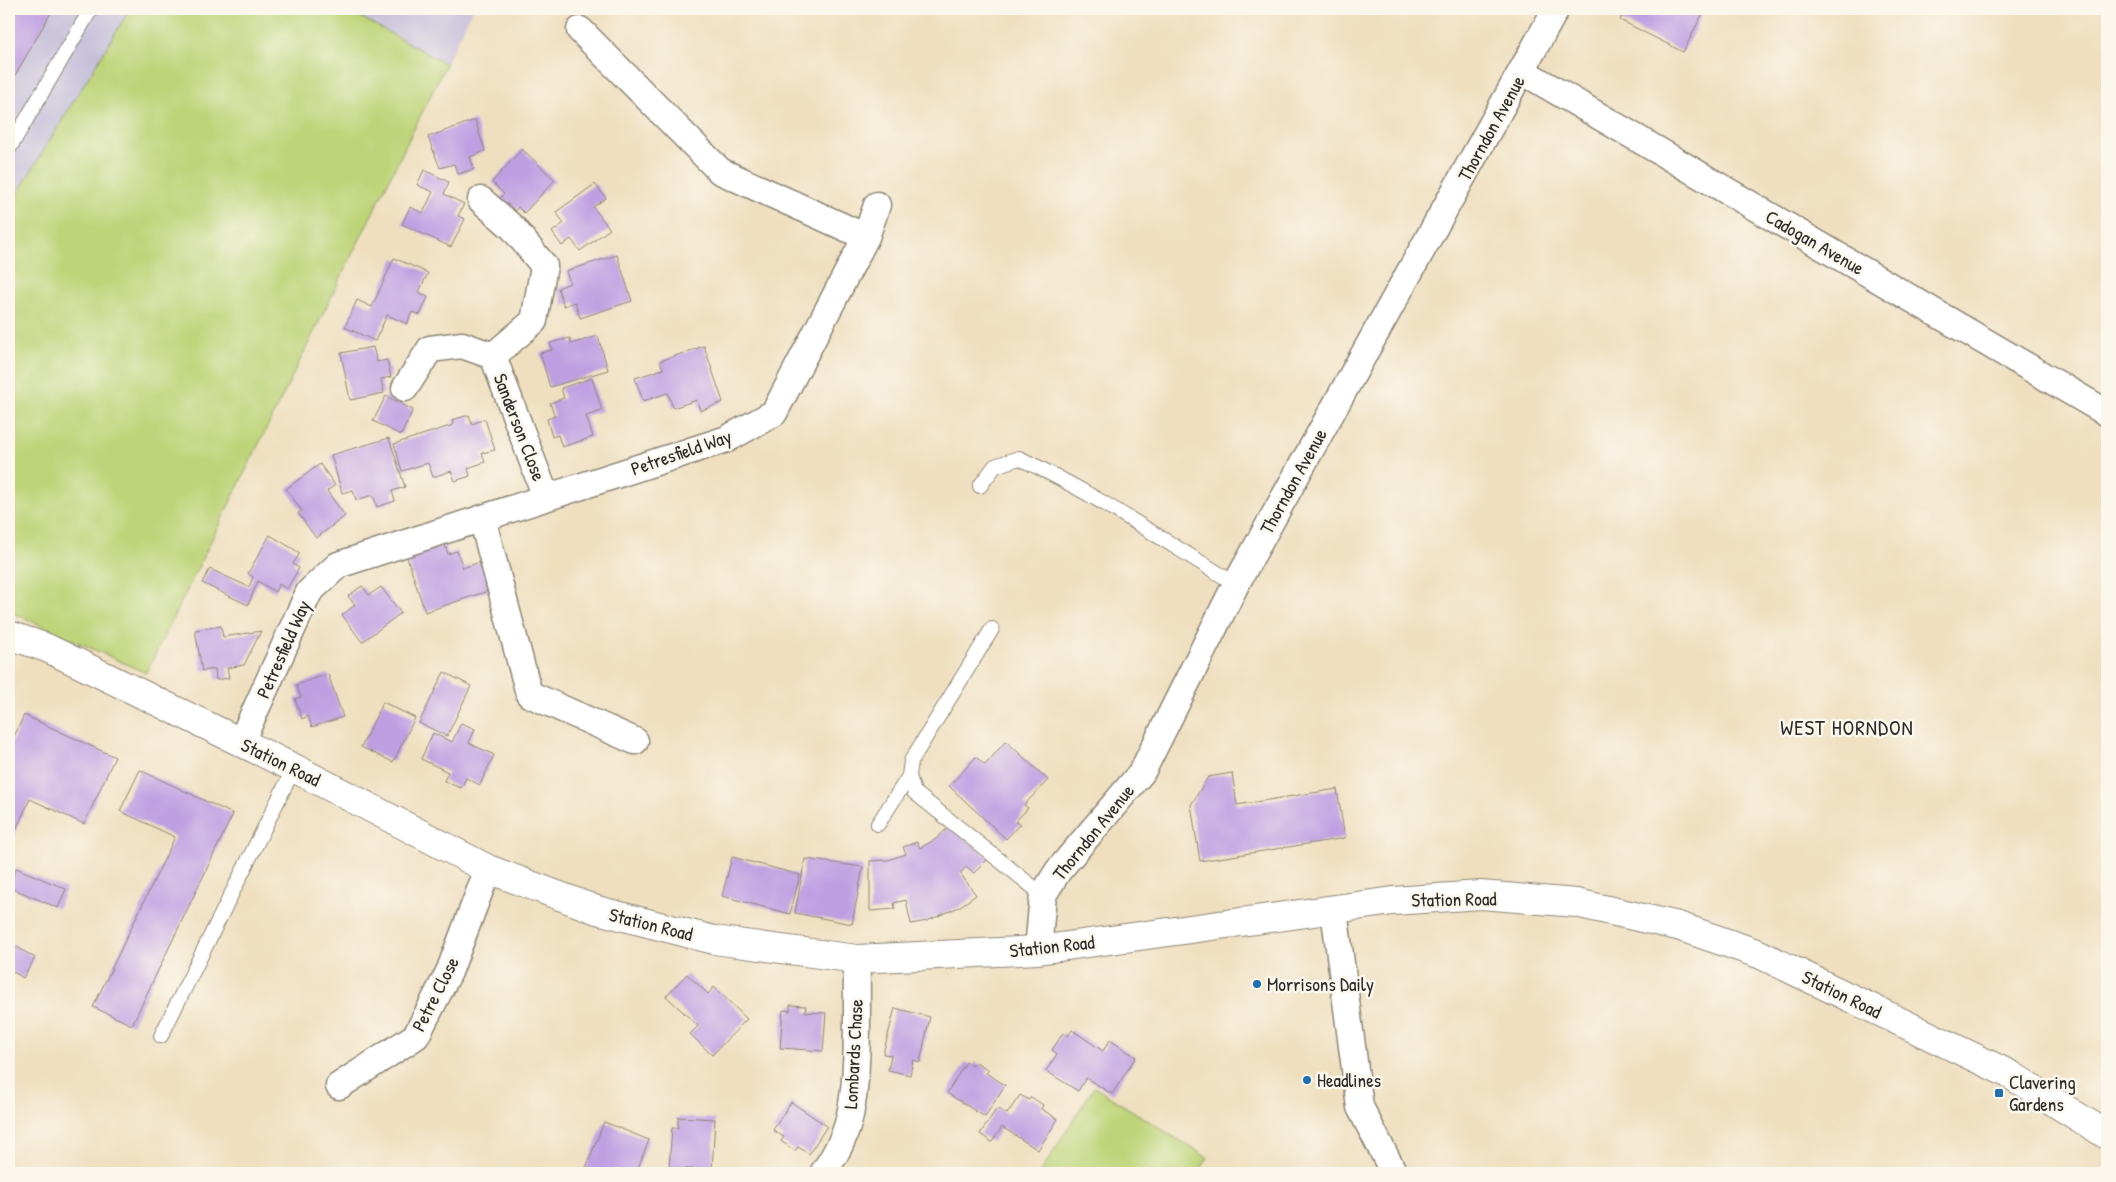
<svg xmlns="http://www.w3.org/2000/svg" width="2116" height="1182" viewBox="0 0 2116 1182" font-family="'Patrick Hand',sans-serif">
<rect width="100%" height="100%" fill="#fbf7ec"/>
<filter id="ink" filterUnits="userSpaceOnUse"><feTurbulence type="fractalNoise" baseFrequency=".02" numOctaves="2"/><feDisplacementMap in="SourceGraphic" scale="10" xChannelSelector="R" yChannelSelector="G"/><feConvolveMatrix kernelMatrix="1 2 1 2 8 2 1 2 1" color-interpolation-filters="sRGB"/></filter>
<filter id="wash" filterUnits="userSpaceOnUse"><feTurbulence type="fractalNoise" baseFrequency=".0096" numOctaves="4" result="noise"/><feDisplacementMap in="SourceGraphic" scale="20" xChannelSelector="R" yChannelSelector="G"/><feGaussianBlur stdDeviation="1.12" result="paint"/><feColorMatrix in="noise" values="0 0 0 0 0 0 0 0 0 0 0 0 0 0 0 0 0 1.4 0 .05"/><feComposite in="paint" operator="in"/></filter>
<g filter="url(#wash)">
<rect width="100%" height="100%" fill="#efdfbf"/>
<path fill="#c6c0da" d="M9,9H130L9,207Z
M346,9H473L446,64Z"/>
<path fill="#bdd478" stroke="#748052" d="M130,9H346L446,64L146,673L9,611V207Z
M1094,1087L1208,1158L1198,1173H1040Z"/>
<g id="blocks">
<path fill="#bf9fe2" d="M9,9H53L9,86Z
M1626,9H1705L1683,52L1620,20Z
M475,120L485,151L470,157L474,169L458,174L454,164L440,168L428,137Z
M522,149L555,180L524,213L518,207L512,214L498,200L504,194L492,182Z
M424,170L449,182L444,194L464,204L458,216L465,219L451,247L402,224L410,207L423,213L433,192L417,185Z
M595,184L606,198L593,207L610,229L580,251L571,239L562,246L552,232L564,223L556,212Z
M617,255L632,301L580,318L575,302L564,306L558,288L570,283L566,271Z
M394,258L428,273L419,292L428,297L420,315L412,312L407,324L387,315L375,341L345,327L357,300L372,307Z
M598,336L608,370L550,387L540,353L552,350L550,343L570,338L571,344Z
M704,346L723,402L700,411L697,400L673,408L668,393L643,401L635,378L663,369L660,361Z
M373,347L377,362L387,360L391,377L381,379L384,393L350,400L341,353Z
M592,378L602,411L586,416L593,437L562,447L558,435L552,437L547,419L555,416L550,403L564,398L561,388Z
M386,396L413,410L401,435L373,421Z
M469,415L472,424L485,419L495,450L482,453L485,462L468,468L470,476L455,481L451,471L433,477L428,463L402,471L394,444L453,425L452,420Z
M389,438L405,487L392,491L395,501L377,507L373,495L356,500L353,490L342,493L331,455Z
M320,464L335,485L327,491L345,516L316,538L298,513L302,511L286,489Z
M270,535L300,553L293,564L299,568L287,589L279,584L275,592L258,581L248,605L202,583L210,569L249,587L253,577L248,573Z
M445,545L448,554L457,551L463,568L488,559L497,588L425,612L407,557Z
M362,586L369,595L381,587L401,613L362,642L342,615L355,605L348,596Z
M221,626L223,637L261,631L244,665L227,668L229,678L216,680L215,669L202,671L195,630Z
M444,672L471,686L447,736L419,723Z
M328,674L343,717L312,727L308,716L302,719L295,699L301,697L296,685Z
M383,702L415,718L393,762L361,747Z
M24,715L115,757L84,824L30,799L9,845V748Z
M461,723L475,729L469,743L494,755L480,785L466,778L461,788L444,781L448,772L421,759L433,733L452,742Z
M1006,741L1048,780L1024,805L1028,808L1015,822L1020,824L1006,839L949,786L976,757L985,765Z
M140,770L233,814L132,1025L93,1007L175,837L120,811Z
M1232,773L1237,805L1337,789L1345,838L1200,861L1191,805L1208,777Z
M950,826L989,858L974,873L967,867L960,873L976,895L959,907L927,921L911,924L906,900L894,903L895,909L870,911V861L888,860L906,854L903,847L917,842L920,848L936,839Z
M732,857L800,875L790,914L722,896Z
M805,859L863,867L852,924L795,913Z
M16,868L66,889L58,908L9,887Z
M9,942L35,958L23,978L9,969Z
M687,974L708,994L714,987L747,1019L712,1055L690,1034L698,1026L666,996Z
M790,1005L806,1006L805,1012L826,1013L823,1051L780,1048L783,1010L790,1011Z
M895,1008L930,1017L920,1062L913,1060L910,1075L888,1070L891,1055L883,1054Z
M1072,1030L1103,1051L1110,1040L1136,1057L1112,1094L1086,1078L1078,1091L1046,1071L1057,1054L1052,1050L1063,1033L1068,1036Z
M966,1062L973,1066L976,1062L989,1070L986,1073L1005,1085L985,1117L947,1093Z
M1020,1095L1029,1100L1031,1097L1043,1105L1041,1109L1058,1119L1038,1150L1002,1127L992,1142L980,1134L997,1108L1007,1114Z
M791,1102L827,1126L809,1154L798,1147L795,1151L781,1141L784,1137L773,1130Z
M678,1117L715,1119L712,1170L669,1168L672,1128H678Z
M604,1122L649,1140L636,1173H584Z"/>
</g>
</g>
<g filter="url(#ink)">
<use href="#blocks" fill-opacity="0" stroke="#8d8575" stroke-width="1"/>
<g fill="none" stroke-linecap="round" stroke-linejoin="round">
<defs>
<path id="service" d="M9,149L91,9
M980,486L995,466L1019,458C1094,493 1164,541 1236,584
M992,629L911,761L909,776L914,792L1043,895
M878,824L909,776
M161,1036L294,768"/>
<path id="minor" d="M580,30L720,171L866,237
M1522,71L2107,413
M493,356L546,497
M405,388L430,349L462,345L493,356L534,321L544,266L513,228L481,200
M482,518L529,694L635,741
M241,742L309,592L338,565L727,439L774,413L866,237L877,205
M1334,910L1360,1107L1394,1173
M1038,950L1043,895L1058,871L1142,772L1236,584L1556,9
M339,1086L416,1036L449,972L488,869
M823,1173C835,1156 846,1136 850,1115C860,1068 856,1007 857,959"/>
<path id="tertiary" d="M9,635L47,648L294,768L488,869L597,910L714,940L857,959L1038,950L1393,901L1481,895L1576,903L1678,926L1759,954L2009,1074L2107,1135"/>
</defs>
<use href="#service" stroke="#8d8575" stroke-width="16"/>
<use href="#minor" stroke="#8d8575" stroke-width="29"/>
<use href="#tertiary" stroke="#8d8575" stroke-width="30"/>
<use href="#service" stroke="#fff" stroke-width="14"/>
<use href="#minor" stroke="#fff" stroke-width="26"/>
<use href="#tertiary" stroke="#fff" stroke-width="28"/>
</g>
</g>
<g fill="#1f6fb2" stroke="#fbf7ec" stroke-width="2">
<circle cx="1257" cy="984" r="5"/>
<circle cx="1307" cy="1080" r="5"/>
<rect x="1994" y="1088" width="10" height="10" rx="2.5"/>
</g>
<g text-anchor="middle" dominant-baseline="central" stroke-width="5" stroke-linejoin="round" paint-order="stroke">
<g font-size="19" fill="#2b2b2b" stroke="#fbf7ec">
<text transform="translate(1491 128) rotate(-61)">Thorndon Avenue</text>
<text transform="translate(1815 242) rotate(30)">Cadogan Avenue</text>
<text transform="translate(520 427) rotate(69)">Sanderson Close</text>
<text transform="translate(681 452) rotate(-19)">Petresfield Way</text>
<text transform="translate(1293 481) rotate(-61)">Thorndon Avenue</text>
<text transform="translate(283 649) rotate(-66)">Petresfield Way</text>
<text transform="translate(281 762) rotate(26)">Station Road</text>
<text transform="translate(1093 832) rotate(-51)">Thorndon Avenue</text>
<text transform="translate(1454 899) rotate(-1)">Station Road</text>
<text transform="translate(651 924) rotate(14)">Station Road</text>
<text transform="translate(1052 946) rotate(-6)">Station Road</text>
<text transform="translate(435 994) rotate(-63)">Petre Close</text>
<text transform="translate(1842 994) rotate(26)">Station Road</text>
<text transform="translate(853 1054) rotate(-87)">Lombards Chase</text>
</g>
<g font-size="19" fill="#2b2b2b" stroke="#fbf7ec" text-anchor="start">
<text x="1267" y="984">Morrisons Daily</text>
<text x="1317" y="1080">Headlines</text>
<text x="2009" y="1082">Clavering<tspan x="2009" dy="22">Gardens</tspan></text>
</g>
<g font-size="21" letter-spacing="1" fill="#2b2b2b" stroke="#fbf7ec">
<text x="1847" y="727">WEST HORNDON</text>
</g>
</g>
<rect width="2116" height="1182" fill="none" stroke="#fbf7ec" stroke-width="30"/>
</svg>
